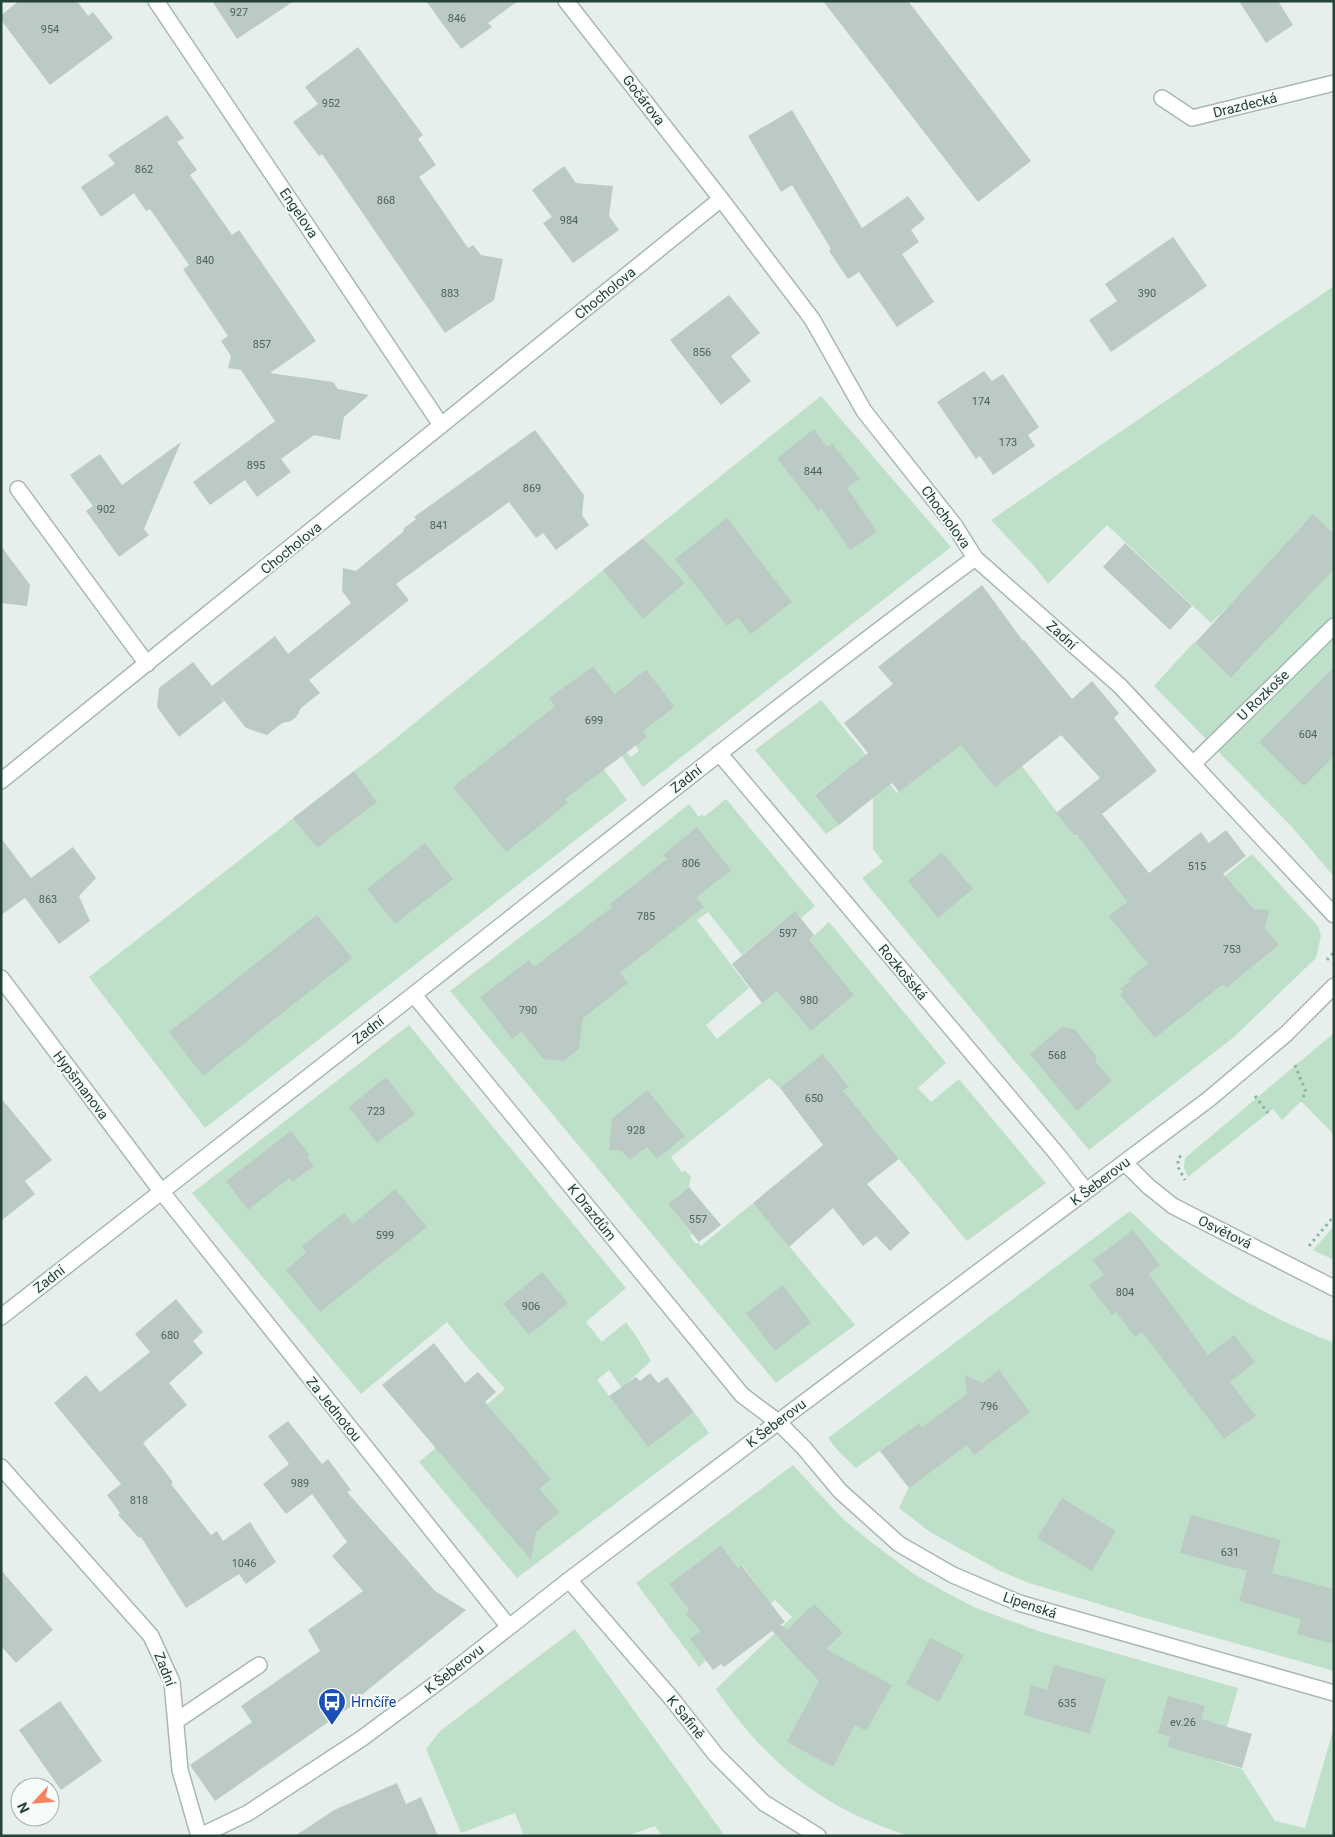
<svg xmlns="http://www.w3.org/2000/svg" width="1335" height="1837" viewBox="0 0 1335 1837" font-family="Roboto,sans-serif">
<rect width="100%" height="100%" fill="#e6efeb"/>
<path fill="#bfe0c8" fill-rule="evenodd" d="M1334,286V877L1292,827L1154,686L1194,642L1231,678L1270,637L1233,602L1211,623L1107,525L1048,584L1035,567L991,520ZM1261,571L1298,607L1247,587Z
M821,396L951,547L643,787L621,755L626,752L631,757L639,751L635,745L643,731L675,707L646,669L626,685L617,697L593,666L550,698L627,800L205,1128L89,977L385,747L603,570L643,618L664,601L644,576L655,551L643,538Z
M821,700L897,793L921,775L951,732L995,788L1022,766L1075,836L1079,837L1127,902L1108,916L1135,948L1252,854L1318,926L1321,936L1316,958L1234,1037L1089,1150L862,878L883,862L873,849V797L850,768L815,794L839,825L826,834L755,750Z
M726,799L815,906L801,918L795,911L742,955L708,912L697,920L749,988L706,1025L717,1039L766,999L809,940L829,922L946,1063L918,1088L931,1102L959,1079L1046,1183L967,1241L861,1113L829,1102L849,1087L824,1055L780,1088L769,1078L671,1157L682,1172L685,1170L691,1177L689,1187L668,1204L692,1234L690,1236L696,1244L699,1243L701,1246L753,1203L855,1325L776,1383L450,991L583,889L689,804L699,817L702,814L704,817Z
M409,1025L626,1288L586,1322L602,1342L626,1322L638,1339L651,1361L622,1388L609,1370L597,1380L648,1446L694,1412L709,1433L517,1578L419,1462L505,1389L469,1349L447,1322L361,1394L192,1193Z
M1334,1033V1135L1301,1101L1282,1120L1273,1109L1188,1177L1184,1168L1185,1158Z
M1130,1211C1152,1232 1175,1253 1199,1271C1240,1302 1287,1324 1334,1343V1671L1145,1618L1026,1582L1000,1571L930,1532L899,1508L909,1487L919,1423L856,1468L840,1453L828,1438Z
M1334,1226V1260L1313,1250Z
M793,1465L842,1518L871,1542L914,1574L945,1592L976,1608L1041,1632L1238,1688L1217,1762L1242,1769L1275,1821L1305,1828L1334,1727V1836H909C823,1809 766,1763 716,1689L792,1617L775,1600L766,1608L742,1602L759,1588L743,1566L738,1568L721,1545L669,1584L689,1610L685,1613L700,1631L691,1639L706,1660L699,1667L636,1583Z
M575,1629L725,1836H662L655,1826L627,1836H524L515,1813L461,1833L426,1749L440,1731Z"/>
<path fill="#bbcac4" d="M19,1H77L88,16L93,12L113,38L50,85L1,20V15Z
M212,1H294L237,39Z
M426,1H518L488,23L492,27L461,49Z
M823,1H908L1031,161L978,202Z
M1239,1H1278L1293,25L1266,43Z
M358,47L423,135L418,139L436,165L419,177L468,248L473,245L481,255L503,259L494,300L445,333L322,154L319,156L293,122L318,104L305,87Z
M792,110L862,228L908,196L925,219L911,230L919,242L902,254L934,302L897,327L859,272L848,279L829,251L831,249L792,185L781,192L748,136Z
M167,115L184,138L177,142L197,170L190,175L232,235L239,230L316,341L270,373L333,382L338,389L369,395L344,417L340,440L314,435L281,459L291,472L257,497L245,480L210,505L193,482L275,421L241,370L228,368L231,356L221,341L228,336L183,269L189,265L150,209L146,211L134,193L101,217L81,187L115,164L108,155Z
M564,166L576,183L613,186L609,216L619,230L573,263L543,223L552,217L532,190Z
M1173,237L1207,286L1111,352L1089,320L1117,301L1105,284Z
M729,295L760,333L731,356L751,381L721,405L670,340Z
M984,371L992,381L1003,374L1039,427L1028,435L1035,446L993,475L980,456L976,459L937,402Z
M814,429L827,447L832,443L860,479L847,488L877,532L850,550L821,508L818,511L777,458Z
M535,430L584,495L582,515L589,525L556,550L543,533L536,538L509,502L396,584L409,600L309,680L320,693L301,708L297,716L291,721L282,723L267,735L246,728L219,694L224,701L179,737L157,707L159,688L193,662L212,686L275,636L288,654L351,603L342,591L343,568L356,571L404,531L403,529L416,519L414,517Z
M181,442L144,529L149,535L119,557L86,511L93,506L70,475L100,454L122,485Z
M1313,514L1334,534V569L1231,678L1195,643Z
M727,518L792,602L751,634L738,618L727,626L675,559Z
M643,538L685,583L643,619L603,570Z
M1125,543L1192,606L1170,630L1103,567Z
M1,546L30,585L27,606L1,603Z
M982,585L1023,641L1024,640L1072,699L1092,681L1119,713L1114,718L1157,771L1102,814L1149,873L1201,832L1209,843L1226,830L1246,856L1223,874L1254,909L1269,910L1265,929L1279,945L1226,988L1223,984L1155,1038L1120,995L1123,992L1120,989L1130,981L1128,979L1148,964L1108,916L1127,902L1077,835L1075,836L1056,813L1100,778L1061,735L995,788L961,745L899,792L892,783L839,825L815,795L868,753L844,723L893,684L878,667Z
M593,666L615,694L646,669L675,707L643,731L647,737L565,799L568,803L506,852L453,787L555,706L549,698Z
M1334,667V756L1304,786L1259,742Z
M354,771L377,802L317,848L293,818Z
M697,827L731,870L696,898L704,907L620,973L628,983L583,1018L579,1049L563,1061L543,1059L522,1032L512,1039L480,997L529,960L534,967L612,907L610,904L667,859L663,855Z
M1,838L31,878L73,847L96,878L79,896L90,921L59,944L25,898L1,915Z
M425,843L453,879L395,924L367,889Z
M942,852L973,889L938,918L908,881Z
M795,911L814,935L809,940L854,995L811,1031L777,991L762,1003L732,964Z
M317,915L352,958L203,1076L169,1032Z
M1062,1027L1074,1029L1096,1055V1062L1112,1081L1077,1111L1030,1054Z
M823,1054L849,1087L843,1091L899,1159L867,1184L910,1233L890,1251L876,1236L863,1246L833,1208L789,1247L753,1203L823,1145L780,1088Z
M386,1077L415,1114L377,1143L349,1107Z
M647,1090L685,1136L657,1159L647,1147L630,1160L622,1151L609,1150L612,1119Z
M1,1098L52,1160L25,1181L35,1194L1,1221Z
M291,1131L310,1155L307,1156L314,1166L292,1182L289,1178L248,1210L226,1181Z
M689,1187L721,1225L699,1242L668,1204Z
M395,1189L427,1227L320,1312L286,1270L306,1253L302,1246L344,1213L353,1224Z
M1133,1230L1160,1265L1149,1274L1208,1355L1234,1335L1255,1362L1230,1382L1256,1416L1224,1439L1142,1332L1135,1337L1116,1312L1112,1315L1089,1285L1104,1275L1093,1260Z
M542,1272L568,1303L529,1335L503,1304Z
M783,1285L811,1323L775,1351L746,1313Z
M176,1299L203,1332L193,1341L203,1353L169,1383L187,1405L143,1443L173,1482L171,1484L211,1535L217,1531L223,1541L250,1522L276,1562L246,1584L239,1574L186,1608L141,1537L139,1538L118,1515L120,1513L107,1495L121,1484L54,1403L86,1375L100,1392L150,1352L135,1334Z
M434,1343L465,1383L478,1372L496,1392L485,1402L551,1479L539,1489L560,1512L536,1532L531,1560L382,1385Z
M999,1370L1030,1412L974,1455L967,1445L909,1488L880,1451L919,1423L922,1427L967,1394L965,1375L982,1383Z
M650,1373L658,1383L667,1377L694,1412L648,1447L609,1396L636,1377L640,1381Z
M288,1421L322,1464L328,1459L351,1490L347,1492L435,1591L466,1610L358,1698L360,1700L215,1801L190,1765L252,1722L241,1706L320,1651L308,1630L363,1591L332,1556L347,1542L312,1494L286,1514L263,1484L289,1464L268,1436Z
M1062,1498L1116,1531L1092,1571L1037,1538Z
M1191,1515L1281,1540L1272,1573L1334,1589V1644L1297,1634L1301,1619L1239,1601L1247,1571L1180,1553Z
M721,1545L738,1568L742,1566L785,1622L780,1625L788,1629L814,1604L843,1633L826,1649L892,1685L866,1731L855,1725L833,1767L787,1742L819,1681L772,1631L724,1667L721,1664L713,1670L690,1639L700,1631L685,1613L689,1610L669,1584Z
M1,1570L53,1630L16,1663L1,1646Z
M930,1638L964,1655L939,1702L906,1684Z
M1054,1665L1106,1679L1090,1734L1024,1715L1031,1685L1047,1690Z
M1168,1696L1205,1706L1201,1719L1252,1734L1242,1768L1167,1747L1170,1737L1158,1733Z
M60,1701L102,1761L61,1790L19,1730Z
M397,1783L406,1804L421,1797L438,1836H295L336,1809Z"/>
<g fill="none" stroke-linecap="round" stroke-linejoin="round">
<defs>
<path id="minor" d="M156,1L441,425
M566,1L721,199L812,319L864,411L955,526L975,558L1120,686L1334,915
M1162,98L1192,118L1334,83
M18,489L147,664
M719,753L1057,1154L1086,1191
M1193,764L1334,626
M1,781L721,199
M1,978L161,1191L509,1627
M414,995L742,1395L778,1422L804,1448L840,1491L899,1544L953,1575L1019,1603L1334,1693
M1125,1163L1148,1186L1173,1206L1334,1288
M1,1317C139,1208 279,1101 417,992C602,846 786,698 975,558
M1,1467L151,1636L172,1682L180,1770L199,1836
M569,1580L672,1699L716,1755L764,1803L818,1836
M176,1721L259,1665
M200,1836L248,1813L361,1739L453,1671L569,1580L778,1422L1209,1099L1286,1034L1334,986"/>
</defs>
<use href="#minor" stroke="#a8b8b2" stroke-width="18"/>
<path stroke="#86b3a5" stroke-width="3" stroke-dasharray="2.5 4" stroke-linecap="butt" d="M1327,960L1334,952
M1295,1065L1306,1092L1301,1101
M1255,1096L1268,1113
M1181,1156L1178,1158V1167L1185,1180
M1309,1246L1334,1216"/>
<use href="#minor" stroke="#fff" stroke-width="15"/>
</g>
<defs>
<symbol id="bus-pin" viewBox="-11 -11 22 30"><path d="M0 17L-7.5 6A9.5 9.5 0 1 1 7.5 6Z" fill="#1a4fb4" stroke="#f7fbf9"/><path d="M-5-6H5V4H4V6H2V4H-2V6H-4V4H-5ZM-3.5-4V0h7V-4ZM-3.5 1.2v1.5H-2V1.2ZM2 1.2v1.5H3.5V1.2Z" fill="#fff"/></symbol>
</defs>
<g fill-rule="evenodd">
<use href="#bus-pin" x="316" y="1686" width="32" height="43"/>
</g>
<g text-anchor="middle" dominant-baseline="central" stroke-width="4" stroke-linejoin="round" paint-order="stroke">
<g font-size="11" fill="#4a645c">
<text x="239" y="12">927</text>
<text x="457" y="18">846</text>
<text x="50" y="29">954</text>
<text x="331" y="103">952</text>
<text x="144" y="169">862</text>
<text x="386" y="200">868</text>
<text x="569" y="220">984</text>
<text x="205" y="260">840</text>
<text x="450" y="293">883</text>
<text x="1147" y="293">390</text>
<text x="262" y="344">857</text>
<text x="702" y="352">856</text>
<text x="981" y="401">174</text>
<text x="1008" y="442">173</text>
<text x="256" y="465">895</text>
<text x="813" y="471">844</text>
<text x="532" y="488">869</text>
<text x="106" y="509">902</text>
<text x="439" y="525">841</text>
<text x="594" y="720">699</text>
<text x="1308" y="734">604</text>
<text x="691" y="863">806</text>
<text x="1197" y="866">515</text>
<text x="48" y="899">863</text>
<text x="646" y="916">785</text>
<text x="788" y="933">597</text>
<text x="1232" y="949">753</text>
<text x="809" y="1000">980</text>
<text x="528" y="1010">790</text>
<text x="1057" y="1055">568</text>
<text x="814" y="1098">650</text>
<text x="376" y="1111">723</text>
<text x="636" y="1130">928</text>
<text x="698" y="1219">557</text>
<text x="385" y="1235">599</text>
<text x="1125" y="1292">804</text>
<text x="531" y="1306">906</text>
<text x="170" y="1335">680</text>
<text x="989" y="1406">796</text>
<text x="300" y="1483">989</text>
<text x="139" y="1500">818</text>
<text x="1230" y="1552">631</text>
<text x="244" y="1563">1046</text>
<text x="1067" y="1703">635</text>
<text x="1183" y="1722">ev.26</text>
</g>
<g font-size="14" fill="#24423a" stroke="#f7fbf9">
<text transform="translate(644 100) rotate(52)">Gočárova</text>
<text transform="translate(1245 105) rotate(-14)">Drazdecká</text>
<text transform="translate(299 213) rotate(56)">Engelova</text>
<text transform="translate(605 293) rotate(-39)">Chocholova</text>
<text transform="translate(946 517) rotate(54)">Chocholova</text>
<text transform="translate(291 548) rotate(-39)">Chocholova</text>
<text transform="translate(1062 635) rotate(42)">Zadní</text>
<text transform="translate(1263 695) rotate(-44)">U Rozkoše</text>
<text transform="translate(686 779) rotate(-38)">Zadní</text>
<text transform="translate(903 972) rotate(50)">Rozkošská</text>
<text transform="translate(368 1030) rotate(-38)">Zadní</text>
<text transform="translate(81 1085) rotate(53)">Hypšmanova</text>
<text transform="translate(1100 1181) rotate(-37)">K Šeberovu</text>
<text transform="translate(592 1212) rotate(51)">K Drazdům</text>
<text transform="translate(1225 1232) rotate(26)">Osvětová</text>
<text transform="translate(49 1279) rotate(-38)">Zadní</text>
<text transform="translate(334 1409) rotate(51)">Za Jednotou</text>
<text transform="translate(776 1423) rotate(-37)">K Šeberovu</text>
<text transform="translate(1030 1605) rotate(19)">Lipenská</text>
<text transform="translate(165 1669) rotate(69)">Zadní</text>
<text transform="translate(454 1669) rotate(-38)">K Šeberovu</text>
<text transform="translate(686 1717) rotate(51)">K Safině</text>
</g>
<g font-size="14" fill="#164399" stroke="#f7fbf9" text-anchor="start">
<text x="351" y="1702">Hrnčíře</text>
</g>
</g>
<rect width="1335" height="1837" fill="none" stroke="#24423a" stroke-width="5"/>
<g transform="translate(35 1802) rotate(244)"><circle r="24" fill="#f7fbf9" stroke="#a3b1ad"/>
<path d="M0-4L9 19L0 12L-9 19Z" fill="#f4845f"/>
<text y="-8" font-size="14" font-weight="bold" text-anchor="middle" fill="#24423a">N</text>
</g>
</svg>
